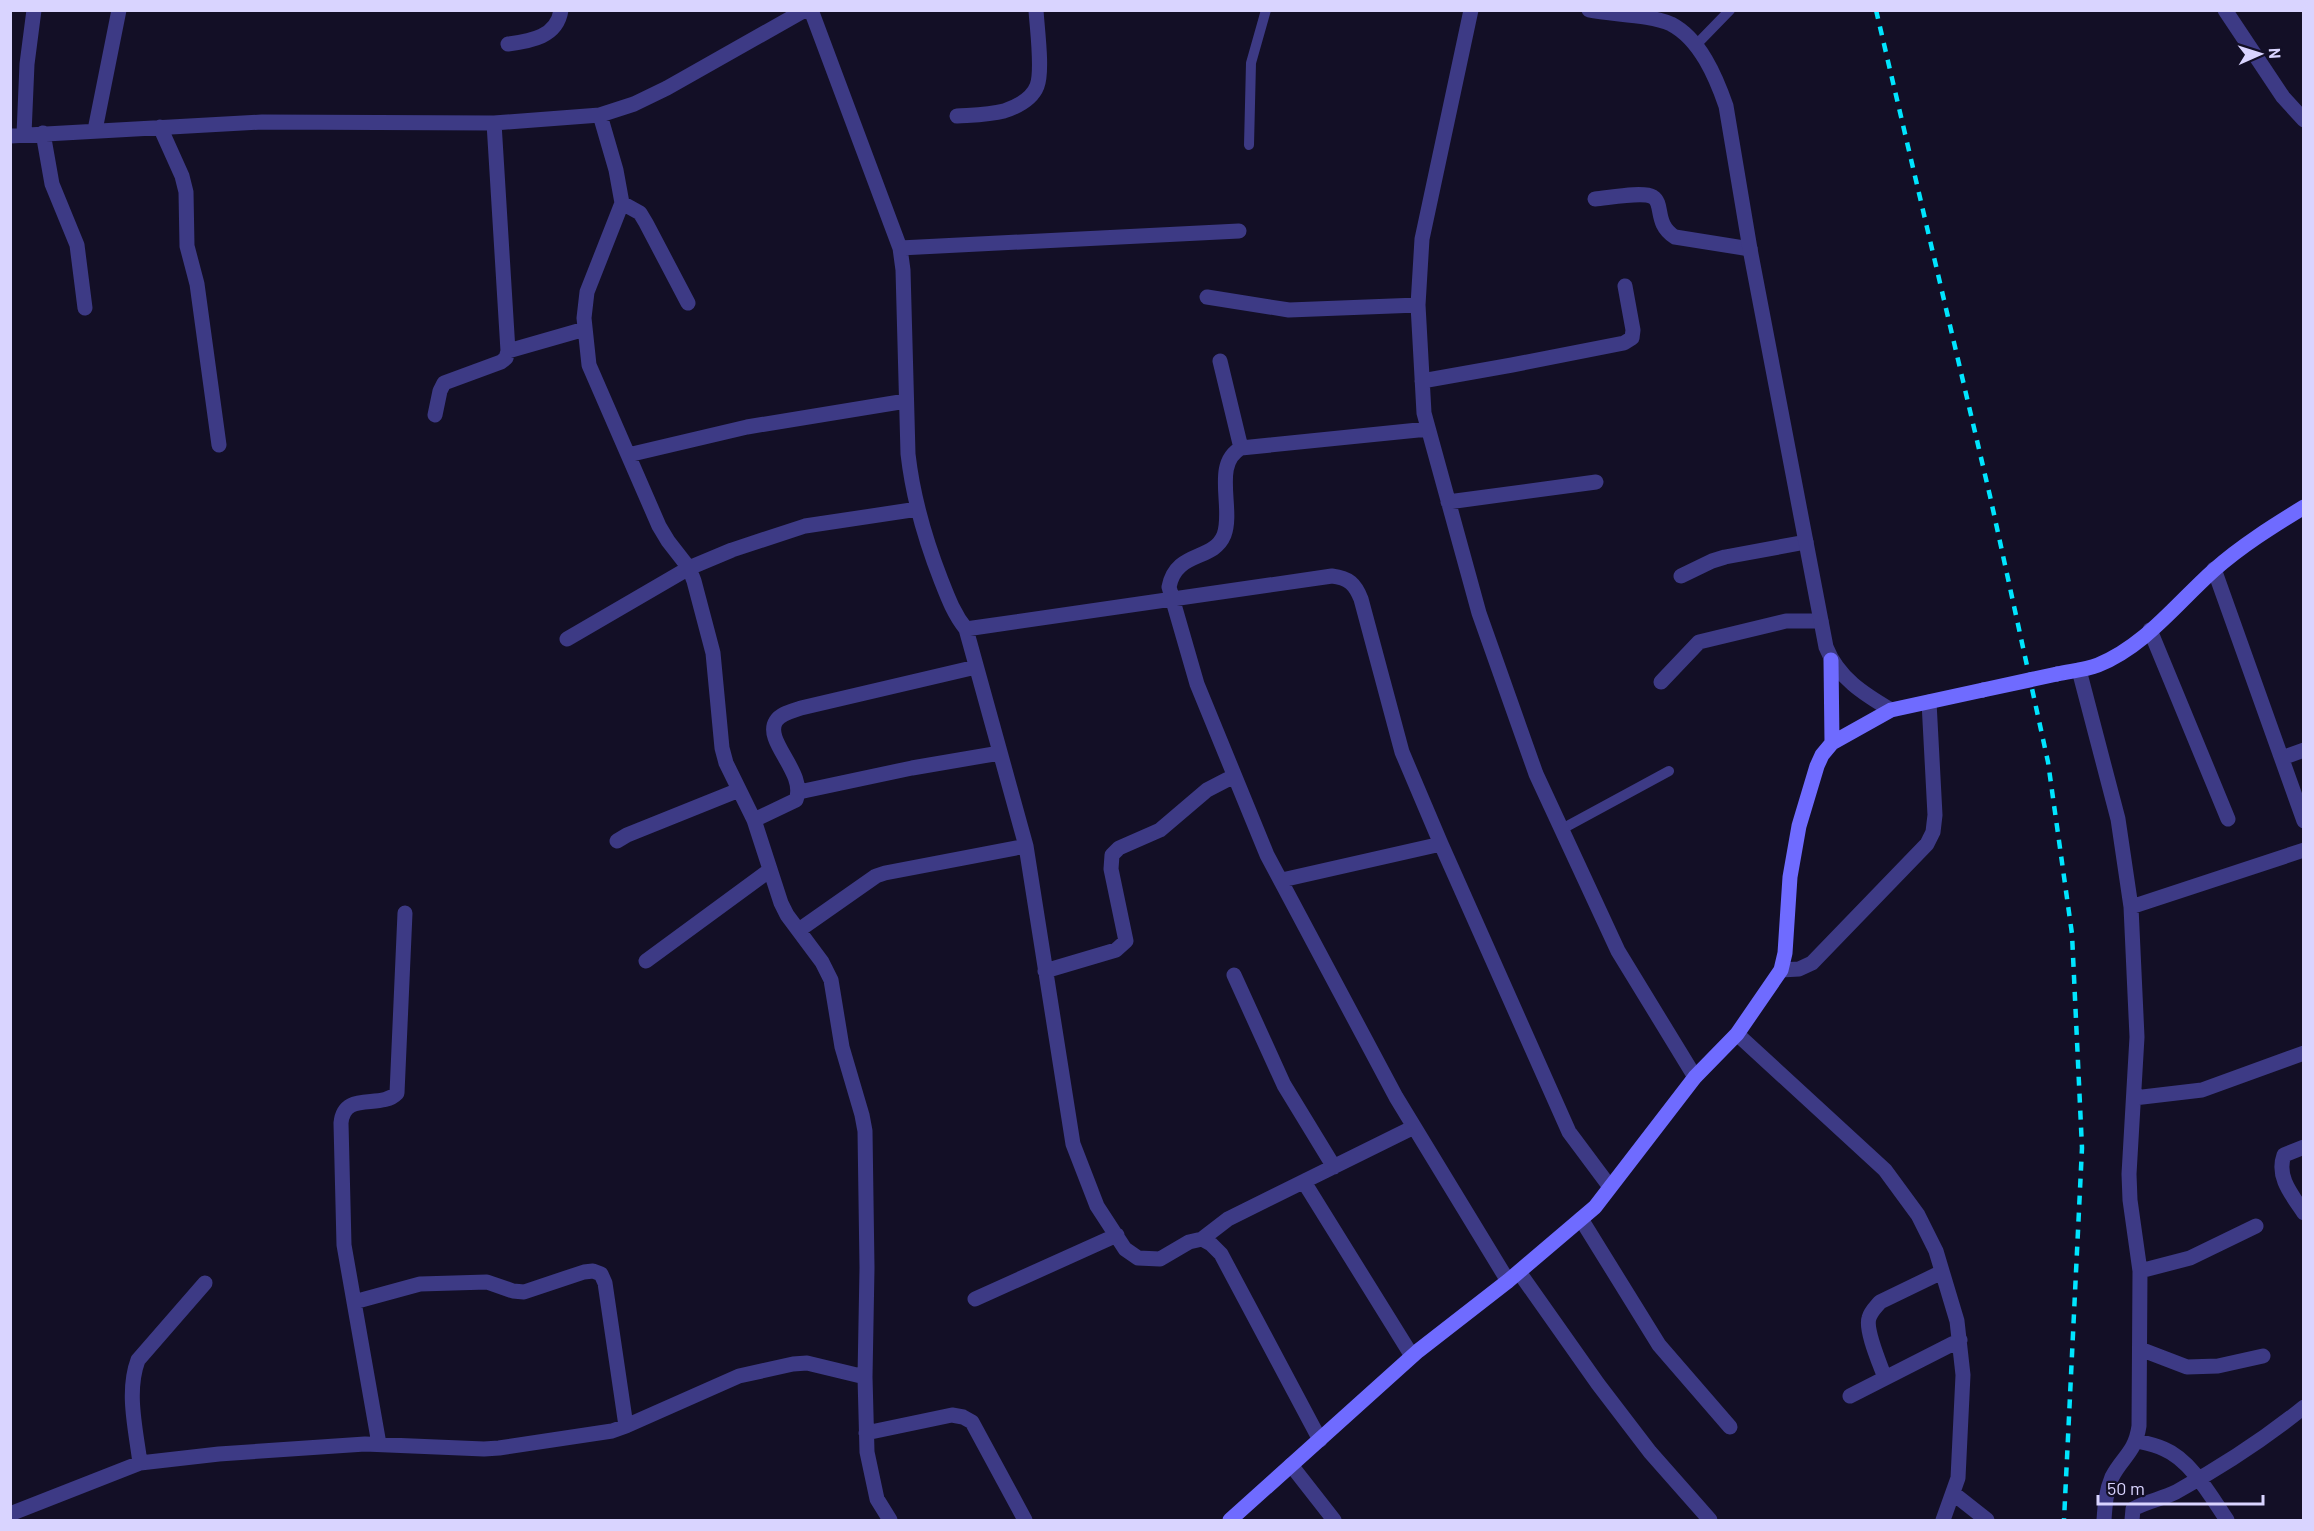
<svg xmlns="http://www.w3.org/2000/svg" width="2314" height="1531" viewBox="0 0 2314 1531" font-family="Barlow,sans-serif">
<rect width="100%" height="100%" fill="#130f26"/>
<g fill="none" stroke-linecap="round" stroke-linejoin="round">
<path stroke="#3d3a85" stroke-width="10" d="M1696,45L1730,10
M1249,145L1251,63L1266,10
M1562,829L1669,771"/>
<path stroke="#3d3a85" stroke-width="15" d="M811,10L900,248L903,270L908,454C913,498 925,539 941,580C948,598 954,614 966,629L1026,846L1073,1144L1097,1206L1125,1249L1138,1258L1160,1259L1189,1242L1202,1239L1211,1244L1221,1254L1320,1440
M1471,10L1422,239L1418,305L1424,413L1479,613L1536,774L1618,951L1695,1077
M2225,10L2283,97L2304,120
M508,44C531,41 557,37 561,10
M600,115L616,170L622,203L587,292L584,318L589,365L659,526L668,541L689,568L694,581L713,653L722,748L726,763L754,820L781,903L787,915L822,962L831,980L842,1047L862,1115L865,1131L867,1268L865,1377L867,1452L877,1499L890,1520
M957,116C972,115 989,115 1004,111C1016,107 1032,99 1037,86C1043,71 1037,28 1036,10
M160,127L182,176L186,192L187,246L197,284L219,445
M95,130L119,10
M43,133L52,184L77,245L85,308
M24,134L27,64L34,10
M10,136L262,122L494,123L600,115L634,104L667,88L805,10
M1595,199C1608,198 1643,191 1653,197C1664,204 1654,224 1675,237L1750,249
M622,203L640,213L646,223L688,303
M900,248L1239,231
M1207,297L1289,310L1418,305
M508,351L585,329
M1220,361L1241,448
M1422,381L1512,365L1624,343L1632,338L1633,330L1625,286
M435,415L440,391L444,383L501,362L506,358L508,351L494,123
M1428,429L1241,448C1212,464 1234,508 1224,535C1213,562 1176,550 1169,587L1197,684L1267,855L1396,1097L1508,1281
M628,455L747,427L906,401
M1448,502L1596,482
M2214,569L2304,821
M1681,576L1712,561L1725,557L1806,542
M966,629L1332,576C1349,578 1355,584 1361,599L1402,752L1441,844L1569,1132L1610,1187
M2150,630L2228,819
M567,639L689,568L732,550L805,526L918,509
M2079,670L2118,819L2131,907L2137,1037L2129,1174L2130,1200L2140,1271L2139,1426C2135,1453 2123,1456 2112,1477C2106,1491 2105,1505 2104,1520
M1661,682L1699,642L1786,621H1821
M2282,758L2304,750
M799,792L912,768L1000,753
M754,820L796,800C807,773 763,741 776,721C781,713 793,711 801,708L976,667
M617,841L627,835L739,790
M1282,880L1441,844
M2131,907L2304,850
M799,930L876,876L885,873L1026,846
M646,961L770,870
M1781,970L1799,969L1812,963L1927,844L1933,832L1935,815L1929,702
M1045,971L1116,950L1126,941L1111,869L1112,855L1119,848L1160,830L1207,790L1234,776
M1234,975L1284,1085L1334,1167
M1737,1034L1885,1170L1918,1215L1936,1251L1957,1321L1963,1375L1958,1478L1943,1520
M2134,1098L2202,1090L2304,1053
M2304,1147L2284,1155C2276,1177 2292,1195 2304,1213
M1304,1182L1412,1356
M1581,1219L1659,1345L1730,1427
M1202,1239L1228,1219L1414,1127
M2140,1271L2190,1258L2256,1226
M1519,1272L1598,1384L1650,1452L1710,1520
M975,1299L1117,1235
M354,1302L420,1284L487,1282L513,1291L524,1292L584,1272L593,1271L601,1274L605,1283L626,1426
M2140,1349L2187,1367L2218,1366L2263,1356
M1885,1378C1880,1364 1865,1330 1869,1318C1871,1311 1876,1307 1880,1302L1942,1272
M1850,1396L1960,1340
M866,1433L952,1415L963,1417L972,1422L1025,1520
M2137,1441C2146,1443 2156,1445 2164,1449C2191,1460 2212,1498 2227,1520
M379,1444L344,1245L341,1123C344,1090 381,1110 397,1093L405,913
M140,1463C136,1430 126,1392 138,1360L205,1283
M1291,1465L1334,1520
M1954,1494L1987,1520
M10,1514L140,1463L219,1454L365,1444L484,1449L499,1448L612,1431L626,1426L739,1376L793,1364L807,1363L865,1377
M2132,1520L2133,1509C2147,1501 2162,1499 2176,1492C2223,1466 2262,1441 2304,1407"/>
<path stroke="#3d3a85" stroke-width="15" d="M1589,10C1613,15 1649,14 1671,24C1700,39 1716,77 1726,106L1750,249L1826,647C1838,678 1864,694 1891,710"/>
<path stroke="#6f6bff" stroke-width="15" d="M1831,660L1832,743
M2057,674C2070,671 2085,670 2098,665C2145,646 2177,603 2214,570C2241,546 2273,526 2304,507
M1230,1520L1418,1351L1508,1281L1595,1207L1695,1077L1737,1034L1781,970L1785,953L1790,877L1799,826L1817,766L1822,755L1832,743L1891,710L1983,690"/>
<path stroke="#00e5ff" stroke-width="4.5" stroke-dasharray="9 8" stroke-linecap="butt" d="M1876,10L1990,496L2048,762L2072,934L2082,1148L2064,1520"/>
<path stroke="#6f6bff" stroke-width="15" d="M1983,690L2057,674"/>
</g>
<rect width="2314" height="1531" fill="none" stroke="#d9d4ff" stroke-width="24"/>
<g transform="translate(2260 54) rotate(87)" stroke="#130f26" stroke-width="4.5" paint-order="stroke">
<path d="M0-4.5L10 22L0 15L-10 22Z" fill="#d9d4ff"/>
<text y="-9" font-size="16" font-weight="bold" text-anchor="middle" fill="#d9d4ff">N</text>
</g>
<path d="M2098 1495v9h165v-9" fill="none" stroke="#d9d4ff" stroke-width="3"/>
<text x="2107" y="1495" font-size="18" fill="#d9d4ff" stroke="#130f26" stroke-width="4.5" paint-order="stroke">50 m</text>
</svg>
